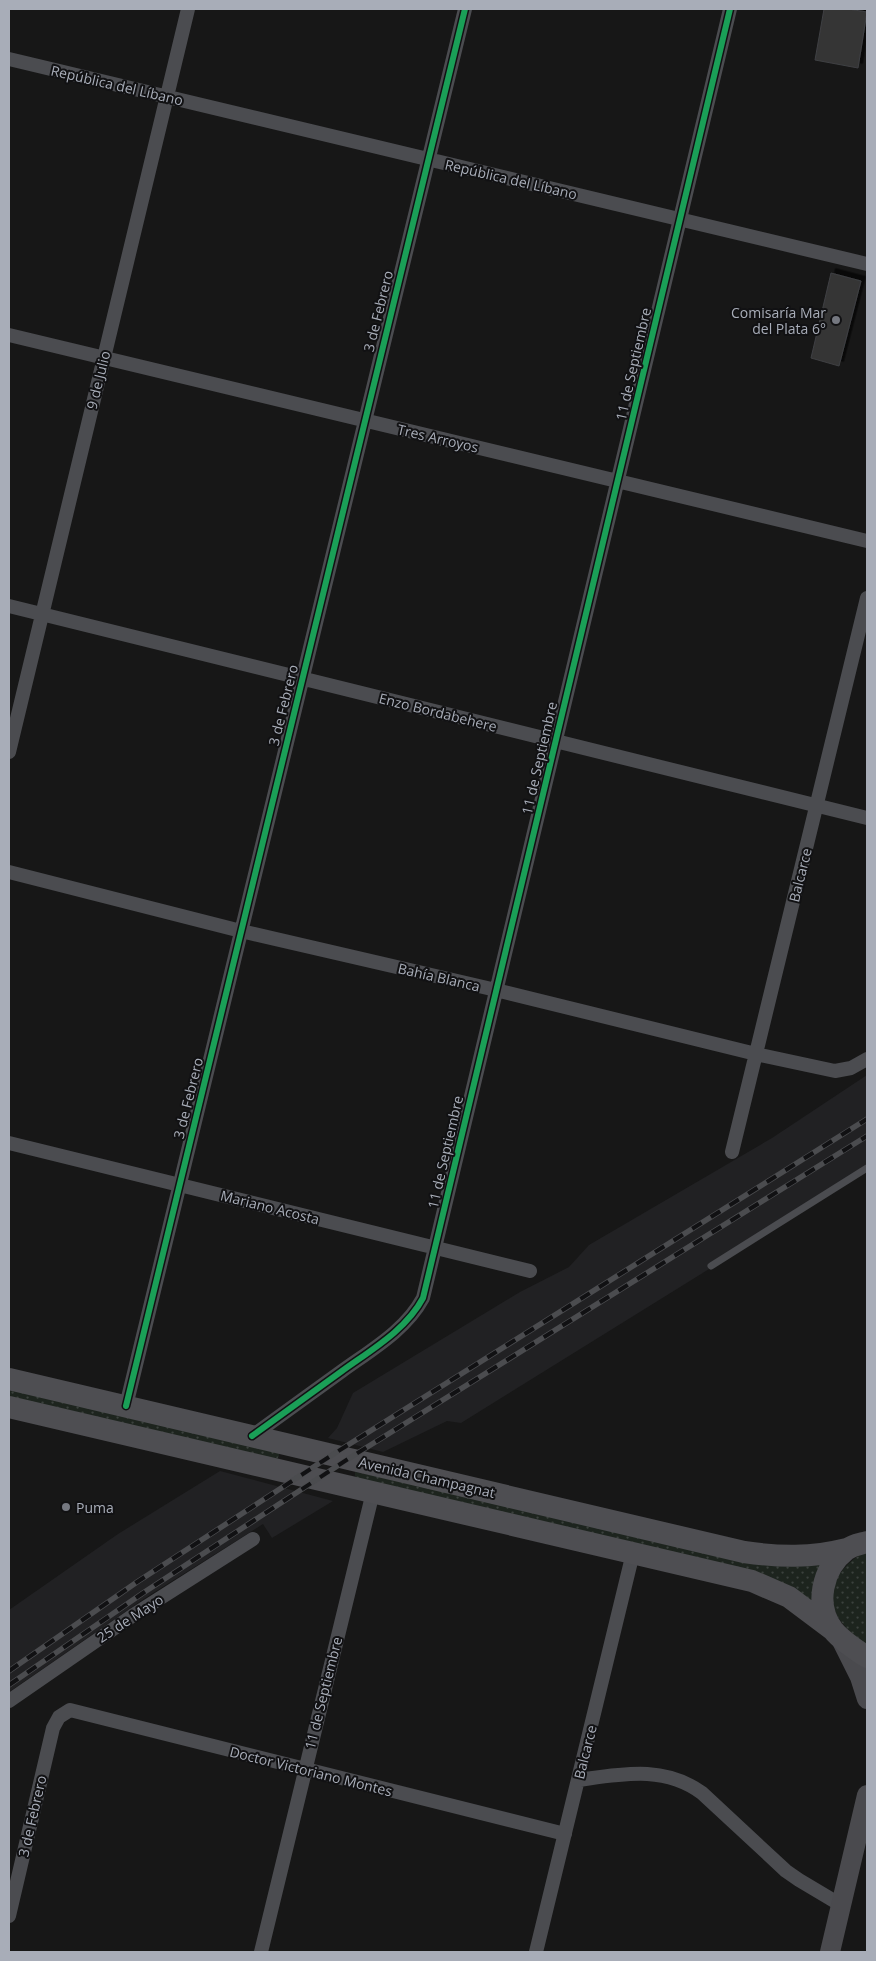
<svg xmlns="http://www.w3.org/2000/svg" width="876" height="1961" viewBox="0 0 876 1961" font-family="'Open Sans',sans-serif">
<defs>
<pattern id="grass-dots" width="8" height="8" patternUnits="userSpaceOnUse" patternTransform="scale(1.25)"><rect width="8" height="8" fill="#1d241e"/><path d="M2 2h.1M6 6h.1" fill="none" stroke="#3b413d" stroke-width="1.8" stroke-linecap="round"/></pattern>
<filter id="shadow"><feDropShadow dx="4.5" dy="-4.5" stdDeviation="0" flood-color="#0009"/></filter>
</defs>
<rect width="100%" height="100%" fill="#171717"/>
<path fill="#212123" d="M867,1075V1171L461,1423L447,1421L383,1452L328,1438L337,1428L353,1393L520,1292L569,1267L589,1245L772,1138Z
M220,1471L333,1501L272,1538L263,1524L145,1598L9,1692V1610L118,1534Z"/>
<path fill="url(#grass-dots)" d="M9,1387L279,1452V1456L277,1459L9,1398Z
M355,1472L821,1563L812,1601L358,1479L355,1476Z
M867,1551V1646C856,1636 841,1626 835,1611C826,1585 844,1562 867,1551Z"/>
<path fill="#353536" stroke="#3f4043" filter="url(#shadow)" d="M824,9H848L867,12L858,68L815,60Z
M831,273L861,281L839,366L811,358Z"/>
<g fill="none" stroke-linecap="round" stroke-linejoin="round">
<path stroke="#4b4c50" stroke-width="7" d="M711,1266L867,1168"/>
<path stroke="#4b4c50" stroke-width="14" d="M9,59L867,264
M9,335L867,541
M9,606L867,818
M9,752L188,9
M9,872L241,931L496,990L756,1054L835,1071L851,1068L867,1059
M9,1143L530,1271
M732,1152L867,598
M126,1406L465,9
M252,1436C282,1414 312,1393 342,1371C371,1350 406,1330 423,1298L730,9
M9,1701L132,1616L253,1539
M578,1780C622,1774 664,1765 702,1793L786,1871L799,1880L841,1905
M9,1916L53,1728L59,1717L70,1710L565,1834
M261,1952L373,1492
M536,1952L633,1553"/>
<path stroke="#4a4a4e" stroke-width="20" d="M840,1637L860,1677L867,1699
M830,1952L867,1795"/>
<path stroke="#4e4e52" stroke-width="22" d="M9,1379L744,1552C779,1557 811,1558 847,1549
M9,1407L752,1581L789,1597L833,1630
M867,1542C860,1544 852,1545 846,1550C822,1569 814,1605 833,1630C842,1641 856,1650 867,1657"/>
<defs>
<path id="rail" d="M9,1671L137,1582L332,1455L867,1119
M9,1685L143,1593L348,1459L867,1136"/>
</defs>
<use href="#rail" stroke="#4b4c4f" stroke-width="5.5"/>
<use href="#rail" stroke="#111113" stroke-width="4" stroke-dasharray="11" stroke-linecap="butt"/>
<defs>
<path id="cycleway" d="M126,1406L465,9
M252,1436C282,1414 312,1393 342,1371C371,1350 406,1330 423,1298L730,9"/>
</defs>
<use href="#cycleway" stroke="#111113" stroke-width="9"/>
<use href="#cycleway" stroke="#1a9f57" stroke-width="6"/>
</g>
<g fill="#757880" stroke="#111113" stroke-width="2">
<circle cx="836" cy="320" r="5"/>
<circle cx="66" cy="1507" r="5"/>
</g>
<g text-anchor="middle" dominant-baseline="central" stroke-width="4" stroke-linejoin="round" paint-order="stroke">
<g font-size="14" fill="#a8adb8" stroke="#111113">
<text transform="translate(117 85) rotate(13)">República del Líbano</text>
<text transform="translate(511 179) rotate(13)">República del Líbano</text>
<text transform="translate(378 311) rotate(-76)">3 de Febrero</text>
<text transform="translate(633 364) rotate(-77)">11 de Septiembre</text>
<text transform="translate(98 380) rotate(-76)">9 de Julio</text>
<text transform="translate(438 438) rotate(13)">Tres Arroyos</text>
<text transform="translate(283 705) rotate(-76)">3 de Febrero</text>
<text transform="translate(438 712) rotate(14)">Enzo Bordabehere</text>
<text transform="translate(539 758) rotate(-77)">11 de Septiembre</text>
<text transform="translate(800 875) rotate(-76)">Balcarce</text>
<text transform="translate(439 977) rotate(13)">Bahía Blanca</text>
<text transform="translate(188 1098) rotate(-76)">3 de Febrero</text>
<text transform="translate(445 1152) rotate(-77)">11 de Septiembre</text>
<text transform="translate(270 1207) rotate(14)">Mariano Acosta</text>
<text transform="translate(427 1477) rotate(13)">Avenida Champagnat</text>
<text transform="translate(130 1618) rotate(-33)">25 de Mayo</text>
<text transform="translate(323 1693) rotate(-76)">11 de Septiembre</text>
<text transform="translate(585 1752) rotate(-76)">Balcarce</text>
<text transform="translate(311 1771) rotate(14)">Doctor Victoriano Montes</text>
<text transform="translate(32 1816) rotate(-77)">3 de Febrero</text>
</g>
<g font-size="14" fill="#a8adb8" stroke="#111113" text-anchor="end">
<text x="826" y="312">Comisaría Mar<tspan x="826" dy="16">del Plata 6°</tspan></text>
<text x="76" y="1507" text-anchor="start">Puma</text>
</g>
</g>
<rect width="876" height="1961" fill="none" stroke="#a8adb8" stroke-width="20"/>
</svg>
